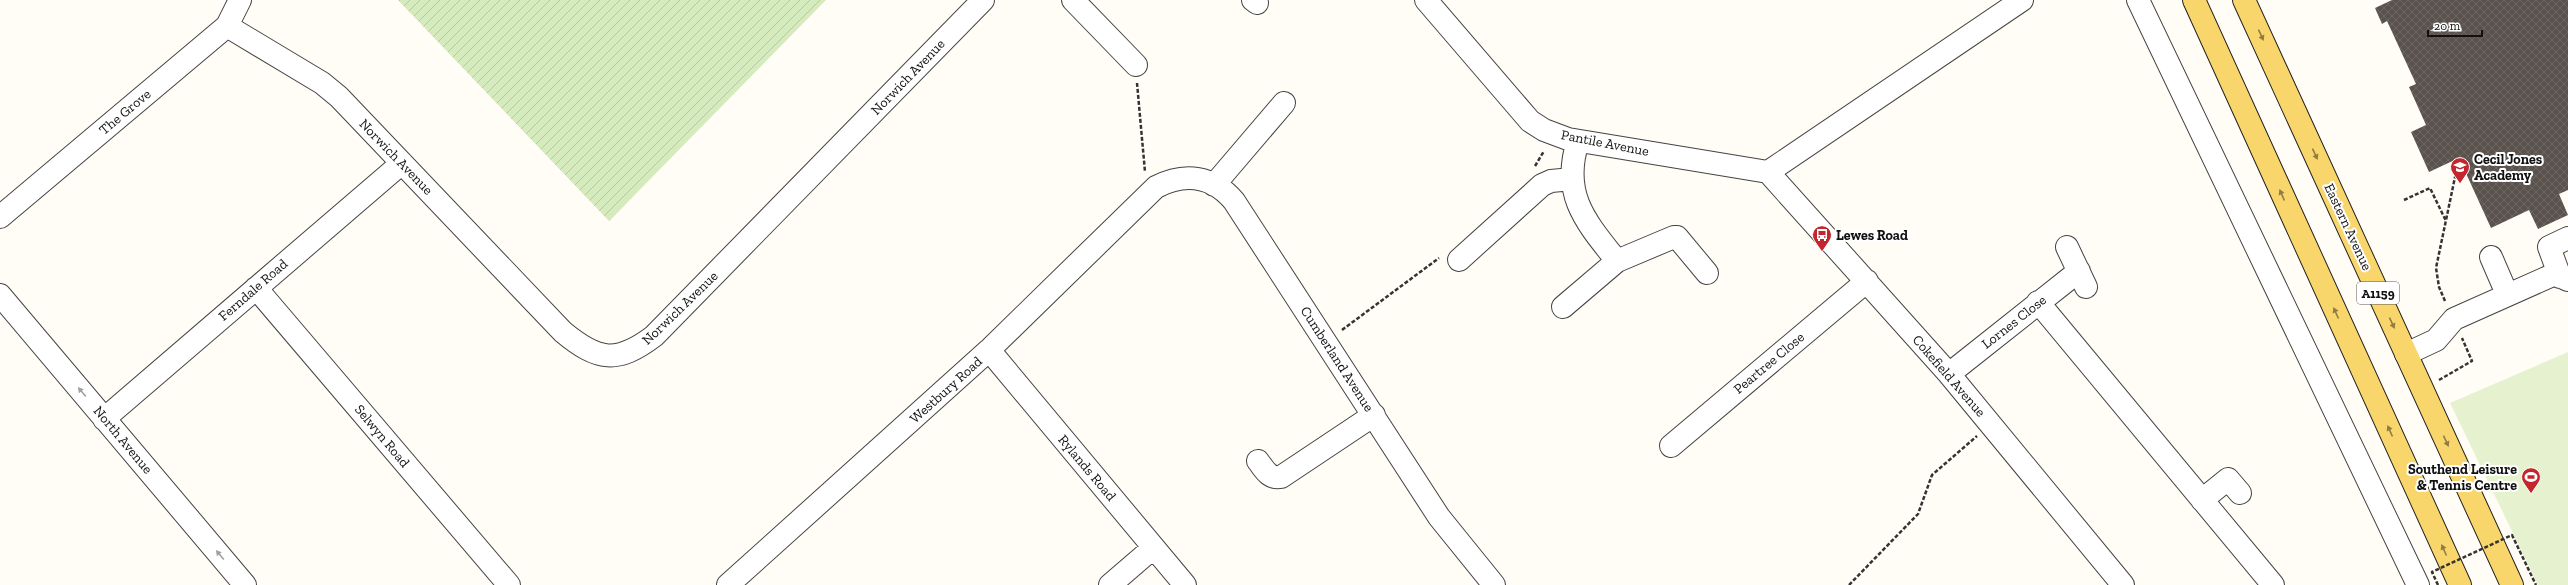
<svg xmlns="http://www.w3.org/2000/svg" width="2568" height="585" viewBox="0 0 2568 585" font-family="'Zilla Slab',serif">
<defs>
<pattern id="garden-furrows" width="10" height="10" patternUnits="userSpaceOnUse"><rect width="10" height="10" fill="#d5ebbd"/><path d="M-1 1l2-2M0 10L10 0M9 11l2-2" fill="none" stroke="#b6c8a1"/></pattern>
<pattern id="building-cross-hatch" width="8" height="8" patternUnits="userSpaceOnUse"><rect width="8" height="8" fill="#5a524d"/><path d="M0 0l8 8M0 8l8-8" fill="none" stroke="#6d6662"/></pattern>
</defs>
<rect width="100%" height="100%" fill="#fffdf5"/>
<path fill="url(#garden-furrows)" d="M398,0H826L609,221Z"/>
<path fill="#e6f2cf" d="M2568,352V585H2538L2450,403Z"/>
<path fill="url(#building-cross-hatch)" d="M2392,0H2568V190L2559,194L2568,215L2538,229L2529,210L2491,228L2459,158L2429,172L2411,132L2426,125L2409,87L2416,84L2387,21L2382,24L2375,8Z"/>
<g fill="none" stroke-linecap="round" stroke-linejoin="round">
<defs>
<path id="minor" d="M1073,0L1136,65
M1253,0L1257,3
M1426,0L1530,121L1544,130L1568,139L1768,172
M2138,0L2418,585
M227,26L322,83L339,97L563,332C598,361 617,364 654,336L983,0
M1578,141C1561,194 1585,221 1617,261
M1768,172L1949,374L2123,585
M1768,172L2022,0
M1214,185L1284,103
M0,217L227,26L240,0
M2067,247L2086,287
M2491,257L2507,294
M1459,260L1542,185L1551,181L1572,179
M2560,277L2549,247L2568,238
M256,288L509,585
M0,295L245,585
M2038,302L2273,585
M1563,307L1617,261L1674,237H1677L1707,273
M989,350L1185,585
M2406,354L2436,340L2454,319L2555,274L2568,280
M1949,374L2079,271
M104,419L402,163
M1671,446L1867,281
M1258,461C1265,470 1269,479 1281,477L1374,415
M2202,500L2228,479L2240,493
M728,585L989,350L1156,187C1185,172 1213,176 1234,201L1439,517L1494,585
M1110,585L1153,548"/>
<path id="major" d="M2194,0L2460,585
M2244,0L2512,585"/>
</defs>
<use href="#minor" stroke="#444" stroke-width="24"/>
<use href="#major" stroke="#222" stroke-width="24"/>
<path stroke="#333" stroke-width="2.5" stroke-dasharray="4 2" stroke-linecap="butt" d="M1137,83L1145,172
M1535,166L1544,151
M2404,200L2430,188L2446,221
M2445,301L2439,287L2436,268L2459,158
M1342,330L1439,258
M2439,380L2472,361L2462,338
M1849,585L1918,514L1932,475L1977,436"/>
<use href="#minor" stroke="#fff" stroke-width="22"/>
<use href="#major" stroke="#f9d66b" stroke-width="22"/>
<path stroke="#333" stroke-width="2.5" stroke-dasharray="4 2" stroke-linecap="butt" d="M2438,585L2432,572L2512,535L2536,585"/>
</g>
<defs><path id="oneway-solid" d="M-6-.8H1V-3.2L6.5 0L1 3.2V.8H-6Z"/></defs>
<g fill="#917d42">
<use href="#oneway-solid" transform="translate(2261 35) rotate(65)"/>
<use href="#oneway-solid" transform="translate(2315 154) rotate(65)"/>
<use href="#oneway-solid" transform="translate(2282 195) rotate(-114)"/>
<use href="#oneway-solid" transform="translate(2336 313) rotate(-114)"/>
<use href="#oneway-solid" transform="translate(2392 323) rotate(65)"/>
<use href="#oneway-solid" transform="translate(2390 431) rotate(-114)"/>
<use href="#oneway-solid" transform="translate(2446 441) rotate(65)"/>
<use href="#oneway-solid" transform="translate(2444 550) rotate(-114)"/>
</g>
<g fill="#a0a0a0">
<use href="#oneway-solid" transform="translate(82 392) rotate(-130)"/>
<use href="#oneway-solid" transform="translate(220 555) rotate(-130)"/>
</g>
<defs>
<symbol id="school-pin" viewBox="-11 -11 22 30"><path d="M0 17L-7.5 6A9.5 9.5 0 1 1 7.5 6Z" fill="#c4262e" stroke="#fff"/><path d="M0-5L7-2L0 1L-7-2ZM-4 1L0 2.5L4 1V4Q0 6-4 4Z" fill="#fff"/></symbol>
<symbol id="bus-pin" viewBox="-11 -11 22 30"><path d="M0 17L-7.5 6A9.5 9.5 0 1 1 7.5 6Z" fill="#c4262e" stroke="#fff"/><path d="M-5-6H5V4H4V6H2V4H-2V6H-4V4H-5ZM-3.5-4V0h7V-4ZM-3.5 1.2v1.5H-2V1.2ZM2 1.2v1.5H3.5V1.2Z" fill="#fff"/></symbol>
<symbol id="stadium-pin" viewBox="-11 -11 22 30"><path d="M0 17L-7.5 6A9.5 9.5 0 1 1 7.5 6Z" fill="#c4262e" stroke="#fff"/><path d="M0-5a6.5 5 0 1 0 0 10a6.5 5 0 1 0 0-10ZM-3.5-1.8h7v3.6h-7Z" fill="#fff"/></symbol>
</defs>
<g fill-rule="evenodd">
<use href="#school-pin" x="2449" y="156" width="22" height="30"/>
<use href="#bus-pin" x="1811" y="224" width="22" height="30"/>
<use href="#stadium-pin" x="2520" y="466" width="22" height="30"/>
</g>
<g text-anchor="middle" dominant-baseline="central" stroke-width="4" stroke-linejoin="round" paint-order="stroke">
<rect fill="#fff" stroke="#585858" stroke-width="1" x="2357" y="282" width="42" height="22" rx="3"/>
<g font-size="13" font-weight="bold" fill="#111">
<text x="2378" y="293">A1159</text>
</g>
<g font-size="14" fill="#111" stroke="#fff">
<text transform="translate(908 77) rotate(-46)">Norwich Avenue</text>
<text transform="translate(125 112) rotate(-40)">The Grove</text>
<text transform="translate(1605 143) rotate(11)">Pantile Avenue</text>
<text transform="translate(396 157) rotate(46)">Norwich Avenue</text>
<text transform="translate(2348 227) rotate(65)">Eastern Avenue</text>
<text transform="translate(253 290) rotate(-41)">Ferndale Road</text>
<text transform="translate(680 308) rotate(-44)">Norwich Avenue</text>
<text transform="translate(2014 322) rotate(-38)">Lornes Close</text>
<text transform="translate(1337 359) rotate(57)">Cumberland Avenue</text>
<text transform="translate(1769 363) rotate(-40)">Peartree Close</text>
<text transform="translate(1949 376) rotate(49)">Cokefield Avenue</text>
<text transform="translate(946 390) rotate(-42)">Westbury Road</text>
<text transform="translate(382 436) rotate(50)">Selwyn Road</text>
<text transform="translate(123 440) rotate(50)">North Avenue</text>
<text transform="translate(1087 468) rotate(50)">Rylands Road</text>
</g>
<g font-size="14" font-weight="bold" fill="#111" stroke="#fff" text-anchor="start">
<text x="2474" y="159">Cecil Jones<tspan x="2474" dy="16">Academy</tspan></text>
<text x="1836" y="235">Lewes Road</text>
<text x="2517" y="469" text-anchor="end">Southend Leisure<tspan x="2517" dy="16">&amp; Tennis Centre</tspan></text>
</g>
</g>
<path d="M2428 30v6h54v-6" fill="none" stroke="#111111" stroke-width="2"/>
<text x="2434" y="30" font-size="12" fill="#111111" stroke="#ffffff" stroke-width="3" paint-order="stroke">20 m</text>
</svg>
